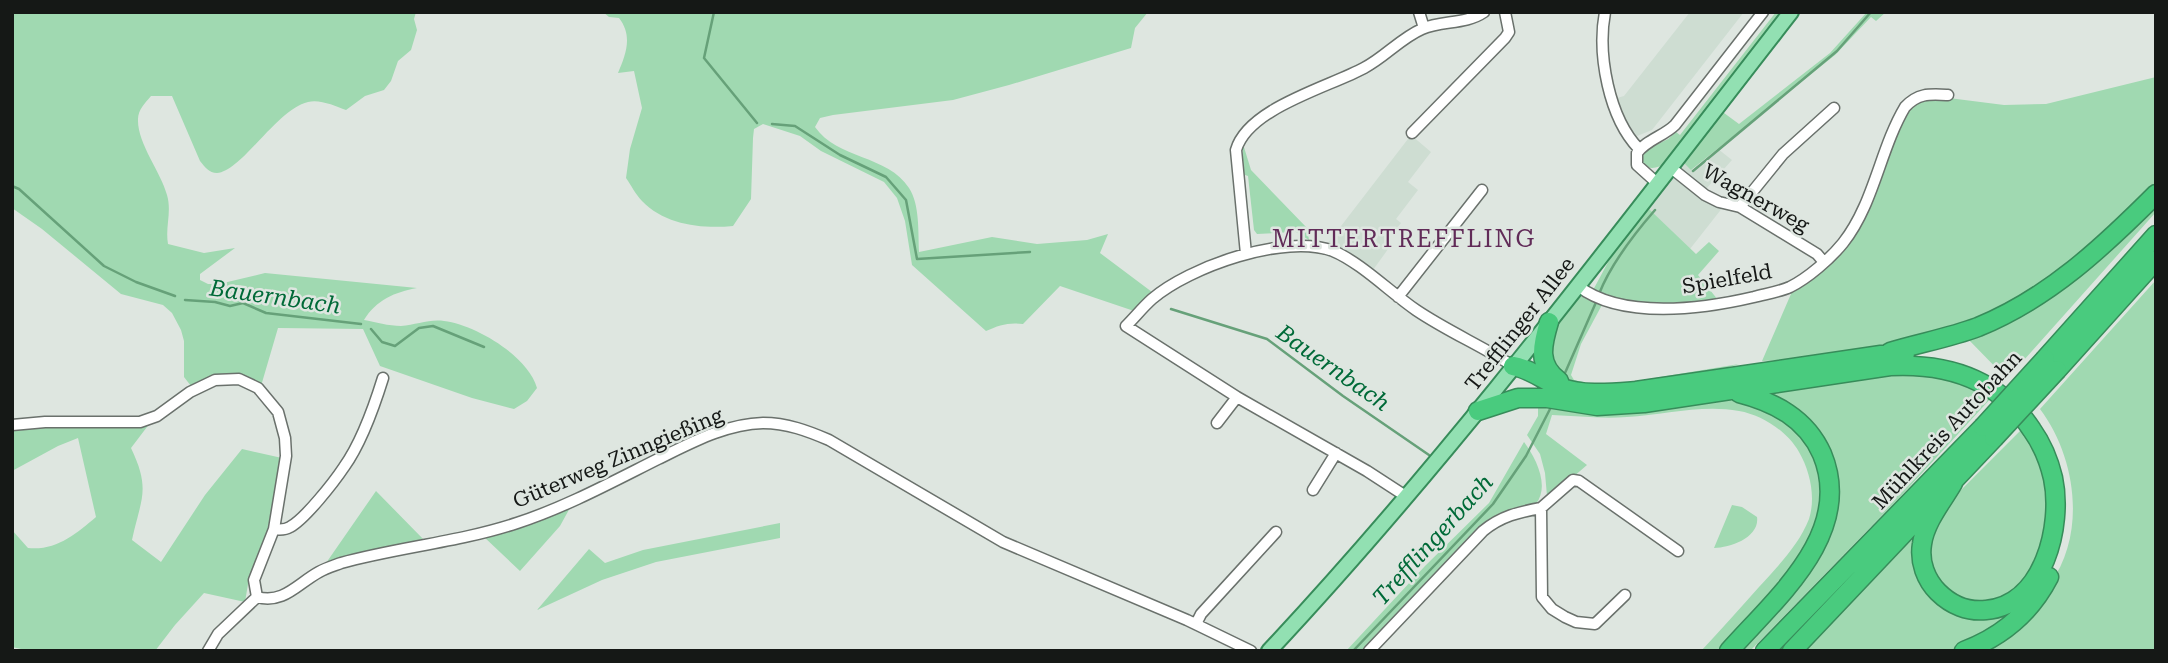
<svg xmlns="http://www.w3.org/2000/svg" width="2168" height="663" viewBox="0 0 2168 663" font-family="'Roboto Serif',serif">
<rect width="100%" height="100%" fill="#dee6e0"/>
<path fill="#ceddd2" d="M1690,12H1744L1652,130L1637,136L1629,127L1617,98L1624,96Z
M1411,135L1431,152L1408,182L1418,190L1396,219L1401,223L1387,242L1391,245L1373,270L1349,252L1328,243Z
M1718,149L1732,160L1705,190L1680,169L1679,165L1681,160L1692,170Z
M1672,177L1702,198L1723,207L1690,249L1648,208Z"/>
<path fill="#a0d9b1" d="M12,12H416L414,19L417,30L411,50L398,61L391,81L384,90L365,96L346,110C335,106 320,99 308,102C277,109 241,172 217,173C209,173 205,167 200,161L172,96H151C145,103 138,110 138,119C137,143 161,172 167,195C172,212 165,227 168,244L204,253L235,248L200,274V280L208,284H219L265,273L417,288C395,292 376,300 364,320C375,322 389,326 401,326C416,325 429,319 444,321C476,325 528,356 537,388L527,401L514,409L472,398L380,366L363,329L278,328L261,386C232,371 220,371 191,386L184,377V341L181,330L172,313L163,305L121,294L42,229L12,208Z
M603,12H1148L1135,28L1131,48L1009,85L953,100L833,115L820,118L815,127C837,159 888,155 909,188C920,205 918,232 919,252L992,237L1037,244L1087,240L1108,234L1100,253L1156,295L1137,312L1060,286L1023,324C1009,322 999,325 986,331L912,265L905,221L897,198L884,182L821,151L800,136L763,124L754,129L753,138L751,199L733,226C702,229 665,225 642,201C636,195 631,185 626,178L630,149L642,108L634,71L618,73C626,54 633,36 619,18L609,17Z
M1776,12H1785L1666,163C1658,168 1649,171 1642,163L1644,151L1668,139L1676,132L1680,135Z
M1867,12H1886L1876,21L1871,17L1835,55L1691,170L1681,160L1720,110L1739,124L1830,53Z
M2156,77V186L2079,260L1987,317L1901,343L1789,360L1762,361L1794,287L1838,254L1907,112L1917,101L1941,97L2004,105L2046,104Z
M1243,144L1251,170L1307,228L1309,240L1296,232L1257,234L1254,230L1248,176L1242,174Z
M2156,202V212L2007,379L1967,338Z
M1648,208L1696,254L1709,242L1719,251L1698,275L1718,300C1676,306 1632,306 1592,292L1613,253Z
M2156,280V651H1980C1995,636 2011,621 2026,607C2034,600 2044,593 2050,584C2087,533 2076,457 2040,409Z
M1583,296L1603,303L1581,344L1571,375L1574,380L1598,385L1618,384L1739,364C1709,374 1585,399 1561,377C1555,372 1551,360 1547,353L1555,326L1578,297Z
M1941,372L1993,396L1900,497L1750,651H1734L1816,554L1826,454L1746,391L1870,373Z
M1735,397L1763,404L1810,443L1825,489L1807,552L1723,651H1701C1721,630 1740,608 1759,587C1777,567 1799,545 1809,519C1816,497 1810,471 1799,452C1787,431 1762,415 1739,411C1702,404 1664,415 1627,417C1602,419 1577,416 1552,415L1546,434L1587,465L1551,496H1547L1545,473L1540,454L1527,435L1538,416V404Z
M150,423L131,448C151,490 141,498 132,540L161,562L205,495L242,449L282,458L269,533L249,578L245,602L204,593L175,625L155,651H30L12,647V530L28,548C56,551 76,534 96,517L78,438L58,446L12,471V428L72,424L133,427Z
M2020,431L2032,436L2048,471L2047,542L2019,594L1971,607L1935,583L1925,546L1952,499Z
M1524,442C1536,458 1550,486 1536,504L1507,513L1365,651H1346L1425,566L1489,503Z
M2061,481L2029,602L1962,647L1950,651H1805L1922,529L1918,546L1952,608L2027,596Z
M376,491L425,541L324,566Z
M1732,505L1742,507L1757,517C1760,537 1731,548 1714,548Z
M571,506L560,526L520,571L483,536Z
M780,523V538L656,562L602,580L537,610L589,549L605,563L643,550Z"/>
<g fill="none" stroke-linecap="round" stroke-linejoin="round">
<path stroke="#66a179" stroke-width="2.5" d="M714,12L704,58L757,123
M772,124L795,126L840,155L886,177L906,200L917,259L1030,252
M1693,171L1837,51L1871,12
M12,186L19,189L104,266L136,282L175,296
M1599,294C1610,266 1635,233 1655,210
M185,300L215,302L230,306L243,303L266,313L361,324
M1171,309L1267,339L1343,396L1429,455
M371,329L382,342L395,346L419,328L433,326L484,347
M1565,373L1597,300
M1353,651L1493,504L1526,456L1550,409"/>
<defs>
<path id="street" d="M1419,12L1424,28
M1605,12C1597,55 1609,118 1639,149
M1412,133L1505,38L1509,32L1505,12
M1670,167L1705,195L1719,202L1740,207L1817,254L1823,261
M1657,183L1637,165V153C1646,140 1664,136 1675,125L1763,12
M1740,207L1783,154L1834,108
M1246,254L1236,150C1248,108 1329,87 1364,68C1385,57 1401,38 1422,29C1442,20 1465,25 1484,12
M1578,286C1622,320 1703,309 1754,297C1765,294 1779,292 1790,287C1808,278 1830,259 1843,243C1874,204 1880,149 1905,107C1918,93 1929,94 1948,95
M1398,297L1482,190
M1217,423L1237,397
M12,425L45,422H140L157,416L190,392L215,380L239,379L258,388L278,412L285,438L286,456L274,529L254,580L257,597
M1313,490L1336,453
M1407,497L1367,471L1237,397L1126,326C1135,317 1143,307 1152,299C1189,267 1285,233 1333,251C1360,262 1391,293 1416,310C1447,331 1482,346 1513,366
M1541,508L1573,480L1579,481L1678,551
M274,529C280,530 285,530 290,527C305,519 334,482 344,467C362,442 374,407 383,378
M257,597C284,604 297,584 319,572C326,568 333,566 341,563C399,547 460,542 517,523C566,507 612,482 658,459C691,443 725,424 763,423C787,423 808,431 829,440L1003,542L1187,620L1251,651
M1196,624L1201,614L1276,532
M208,651L218,634L257,597
M1369,651L1483,531C1501,516 1519,512 1541,508L1542,597L1552,609L1565,617L1576,622L1595,624L1625,595"/>
<path id="primary" d="M1269,651C1457,450 1622,229 1791,12"/>
<path id="highway" d="M1549,322C1542,345 1537,365 1559,381
M1890,352C1919,343 1949,338 1978,327C2049,298 2103,247 2156,194
M2045,359L2156,235
M1513,366C1531,369 1543,380 1559,387C1583,396 1611,393 1636,391L1881,355L1905,354
M2057,370L2156,260
M1478,411L1518,398H1547L1597,406L1644,403L1890,366C1948,363 1999,379 2032,430C2042,444 2049,461 2053,478C2063,525 2044,605 1986,610C1968,612 1951,605 1938,592C1926,580 1919,562 1922,544C1925,522 1942,502 1953,483
M1729,651C1776,598 1855,533 1822,454C1806,418 1774,402 1739,393
M1765,651L1983,427
M1792,651L1994,438
M1964,651C2001,637 2031,612 2049,577"/>
</defs>
<use href="#street" stroke="#6a716c" stroke-width="13"/>
<use href="#primary" stroke="#378c5a" stroke-width="18"/>
<use href="#highway" stroke="#378c5a" stroke-width="21"/>
<use href="#street" stroke="#fff" stroke-width="10"/>
<use href="#primary" stroke="#92e0b2" stroke-width="14"/>
<use href="#highway" stroke="#49cb7e" stroke-width="18"/>
<defs>
<path id="highway-bridge" d="M1983,427L2045,359
M1994,438L2057,370"/>
</defs>
<use href="#highway-bridge" stroke="#378c5a" stroke-width="21" stroke-linecap="butt"/>
<use href="#highway-bridge" stroke="#49cb7e" stroke-width="18"/>
</g>
<g text-anchor="middle" dominant-baseline="central" stroke-width="5" stroke-linejoin="round" paint-order="stroke">
<g font-size="21" fill="#151816" stroke="#dee6e0">
<text transform="translate(1756 198) rotate(29)">Wagnerweg</text>
<text transform="translate(1727 279) rotate(-10)">Spielfeld</text>
<text transform="translate(1520 324) rotate(-52)">Trefflinger Allee</text>
<text transform="translate(1947 430) rotate(-47)">Mühlkreis Autobahn</text>
<text transform="translate(618 458) rotate(-23)">Güterweg Zinngießing</text>
</g>
<g font-size="23" font-style="italic" fill="#006a38" stroke="#dee6e0">
<text transform="translate(275 297) rotate(8)">Bauernbach</text>
<text transform="translate(1333 368) rotate(35)">Bauernbach</text>
<text transform="translate(1433 540) rotate(-48)">Trefflingerbach</text>
</g>
<g font-size="24" letter-spacing="2" fill="#612b58" stroke="#dee6e0">
<text x="1404" y="239">MITTERTREFFLING</text>
</g>
</g>
<rect width="2168" height="663" fill="none" stroke="#151816" stroke-width="28"/>
</svg>
